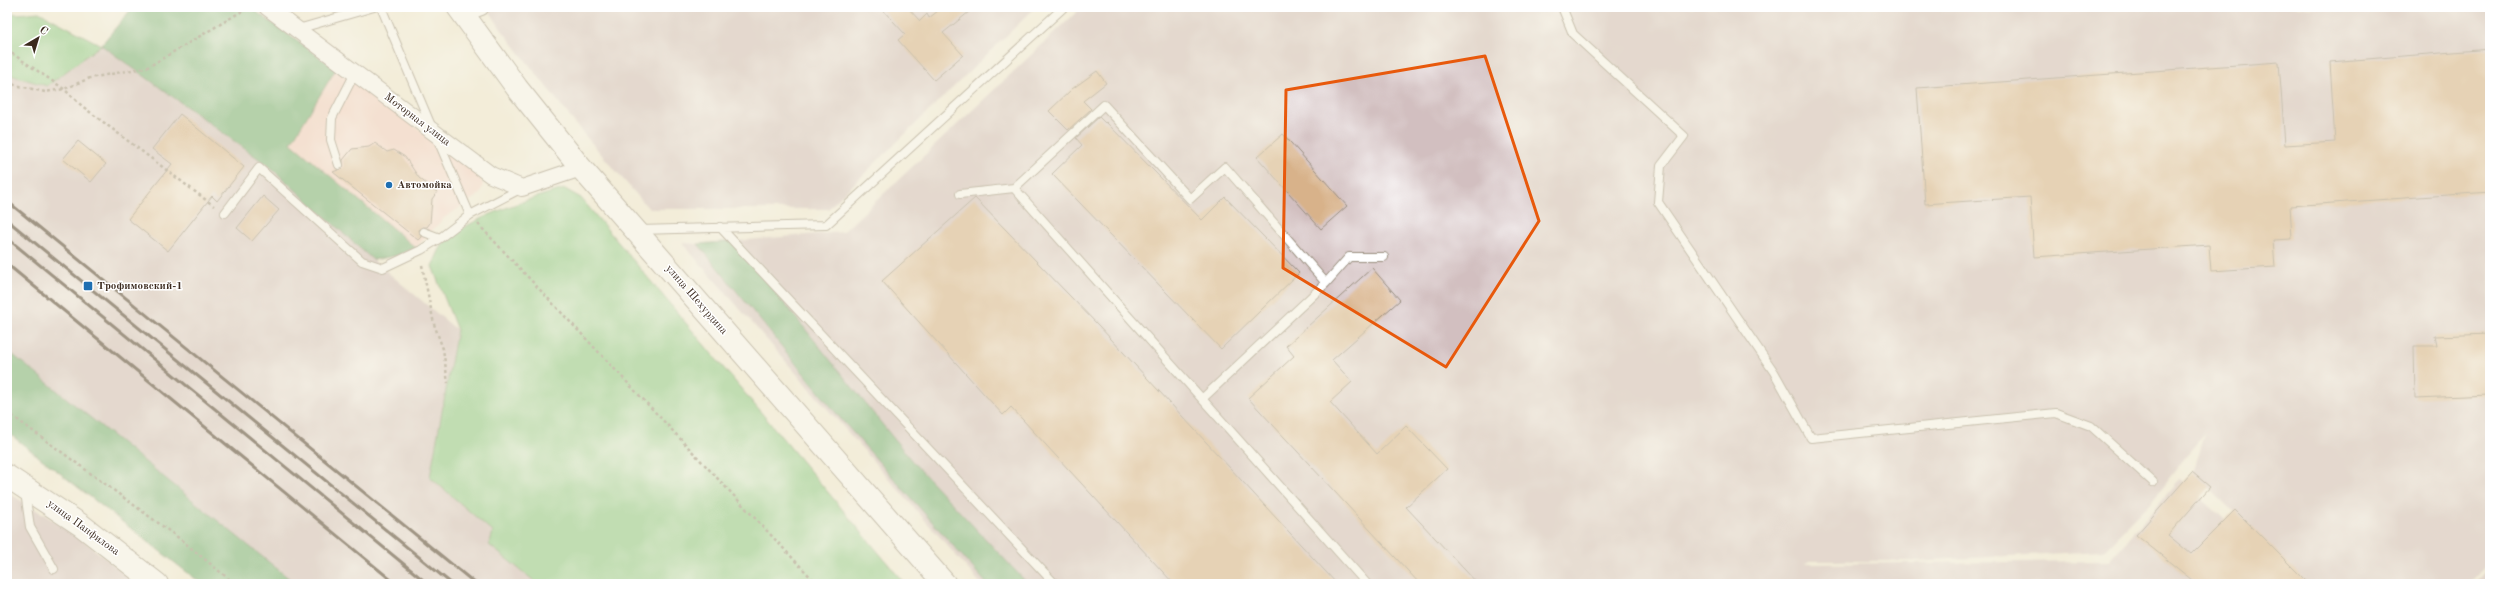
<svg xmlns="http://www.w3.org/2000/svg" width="2497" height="591" viewBox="0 0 2497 591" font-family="'Old Standard TT',serif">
<rect width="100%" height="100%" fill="#fff"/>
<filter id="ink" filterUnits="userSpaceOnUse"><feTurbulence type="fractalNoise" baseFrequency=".025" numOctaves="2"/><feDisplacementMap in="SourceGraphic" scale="8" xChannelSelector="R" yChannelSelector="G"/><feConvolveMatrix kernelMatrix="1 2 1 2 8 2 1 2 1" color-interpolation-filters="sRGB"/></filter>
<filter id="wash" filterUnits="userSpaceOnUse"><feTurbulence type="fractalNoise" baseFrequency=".012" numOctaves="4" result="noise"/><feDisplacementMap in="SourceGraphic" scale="16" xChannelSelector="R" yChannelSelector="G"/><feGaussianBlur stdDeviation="0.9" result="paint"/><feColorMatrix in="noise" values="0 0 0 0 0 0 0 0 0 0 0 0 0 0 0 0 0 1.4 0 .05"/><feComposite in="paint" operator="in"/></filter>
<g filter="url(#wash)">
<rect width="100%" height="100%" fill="#f3edd9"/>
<path fill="#f7d1c7" d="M336,69L478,172L483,184L480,194L444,218L416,248L291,143Z"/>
<path fill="#d2bfc0" d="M487,7H1036L828,209H649L582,132L501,29Z
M1082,7H2490V562L2470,584H2309L2192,472L2205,432L2150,503L2103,551L1915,561H1809L1805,564L2109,561L2180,479L2296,584H981L682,243L698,244L843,232Z
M101,45L270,167L373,260L457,330L430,477L493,532L489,545L538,584H296L7,350V74L47,86Z
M7,492L77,535L137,584H7Z
M2490,568V584H2475Z"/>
<path fill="#86cb84" stroke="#607a51" d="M7,12L17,14L39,12L101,45L47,86L7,74Z
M565,189L581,198L905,584H538L489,545L493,532L430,477L457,330L432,266C436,259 438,251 443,244C458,222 538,195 565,189Z"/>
<path fill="#6caf72" stroke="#546c48" d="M133,7H250L336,69L291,143L416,248L395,256L373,260L270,167L101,45Z
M734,241L912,461L1028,584H987L840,418L698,244Z
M7,350L296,584H202L7,432Z"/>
<g id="blocks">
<path fill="#d8b28a" d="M880,7H907L920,21L927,14L929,18L943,7H975L943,33L963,55L934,80L898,40L905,34Z
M2490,49V192L2290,206L2292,239L2273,240L2275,267L2211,271L2209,245L2034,257L2030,197L1925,204L1917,88L2279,62L2285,145L2335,142L2330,62Z
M1097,71L1106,83L1083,101L1091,109L1068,130L1049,111L1072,89Z
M180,114L244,167L217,201L212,196L168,251L128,219L172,164L152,149Z
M1099,117L1105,123L1106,122L1202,220L1225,197L1299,273L1221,349L1052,174L1082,145L1076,138Z
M1283,134L1347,206L1321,229L1257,157Z
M78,141L106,164L91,182L63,159Z
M375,143L387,152L394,150L405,157L419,178L437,192L432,199L430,223L427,227H423L419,230L421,237L418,240L333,172L343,168V160L352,149L369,147Z
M263,196L279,210L252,241L237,228Z
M975,198L1099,326L1337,584H1174L1011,407L1003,415L882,281Z
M1372,268L1400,300L1332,360L1352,382L1330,402L1377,454L1406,426L1447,469L1406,507L1478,584H1420L1248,398L1294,356L1286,346Z
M2490,334V395L2415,398L2414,346H2437L2435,336Z
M2192,472L2210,487L2168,535L2191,554L2235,510L2309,584H2197L2136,535Z"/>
</g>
</g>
<g filter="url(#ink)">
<use href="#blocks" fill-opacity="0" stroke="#978c7c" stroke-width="1"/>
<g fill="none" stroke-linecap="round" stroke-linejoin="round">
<defs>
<path id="lane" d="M381,7L432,128
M1562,7L1573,34L1684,136L1661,166L1658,202L1774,372L1811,438L2056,413L2091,426L2153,482
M298,29L374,7
M437,138L470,215
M339,165L331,140L332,118L355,73
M960,194L1014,188
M225,213L259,168L362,261L383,268L421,250L440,238
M720,227L1055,584
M639,230L826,225L1064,7
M424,232L440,238L470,215L522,188
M1326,283L1349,257H1384
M1202,399L1326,283L1225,167L1190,199L1104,105L1014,188L1367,584
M25,492L30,527L54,569"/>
<path id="street" d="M267,7L491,175L522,188L581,168
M462,14L481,7"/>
<path id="secondary" d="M7,476L81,525L157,584"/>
<path id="primary" d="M458,7L517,88L581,168L945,584"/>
</defs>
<use href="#lane" stroke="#978c7c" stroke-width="10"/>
<use href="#street" stroke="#978c7c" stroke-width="18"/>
<use href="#secondary" stroke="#978c7c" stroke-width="24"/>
<use href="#primary" stroke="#978c7c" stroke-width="24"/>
<path stroke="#978c7c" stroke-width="2.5" stroke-dasharray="3 3" stroke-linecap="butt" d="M7,50L64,89L82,106L214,206
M7,83L45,92L64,89L90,78L148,67L249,7
M478,224L817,584
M422,265L434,324L443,349L448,383
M7,412L180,539L235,584"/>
<use href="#lane" stroke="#fff" stroke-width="8"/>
<use href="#street" stroke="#fff" stroke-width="16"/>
<use href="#secondary" stroke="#fff" stroke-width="22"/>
<use href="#primary" stroke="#fff" stroke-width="22"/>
<path stroke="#3b2a1e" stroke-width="3" d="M7,201L476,584
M7,220L452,584
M7,238L428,584
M7,264L396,584"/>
</g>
</g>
<path d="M0 0H2497V591H0ZM1485,56L1539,221L1446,367L1283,268L1286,90Z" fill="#f3edd9" fill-opacity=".55" fill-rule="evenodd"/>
<path fill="none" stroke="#e8590c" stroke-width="3" stroke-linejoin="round" d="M1485,56L1539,221L1446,367L1283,268L1286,90Z"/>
<g fill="#1f6fb2" stroke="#fff" stroke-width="1.5">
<circle cx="389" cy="185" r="4"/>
<rect x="83" y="281" width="10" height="10" rx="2"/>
</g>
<g text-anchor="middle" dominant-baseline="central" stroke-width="3" stroke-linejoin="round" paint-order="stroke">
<g font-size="11" fill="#3b2a1e" stroke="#fff">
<text transform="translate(417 120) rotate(37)">Моторная улица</text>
<text transform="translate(696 300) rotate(49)">улица Шехурдина</text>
<text transform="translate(83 528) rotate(36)">улица Панфилова</text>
</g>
<g font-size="11" font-weight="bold" fill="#3b2a1e" stroke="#fff" text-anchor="start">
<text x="397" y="185">Автомойка</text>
<text x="97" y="286">Трофимовский-1</text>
</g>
</g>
<rect width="2497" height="591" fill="none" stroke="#fff" stroke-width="24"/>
<g transform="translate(38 38) rotate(38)" stroke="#ffffff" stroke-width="3" paint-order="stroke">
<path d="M0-3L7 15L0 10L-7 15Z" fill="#3b2a1e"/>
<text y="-6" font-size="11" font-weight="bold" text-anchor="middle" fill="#3b2a1e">С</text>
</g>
</svg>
